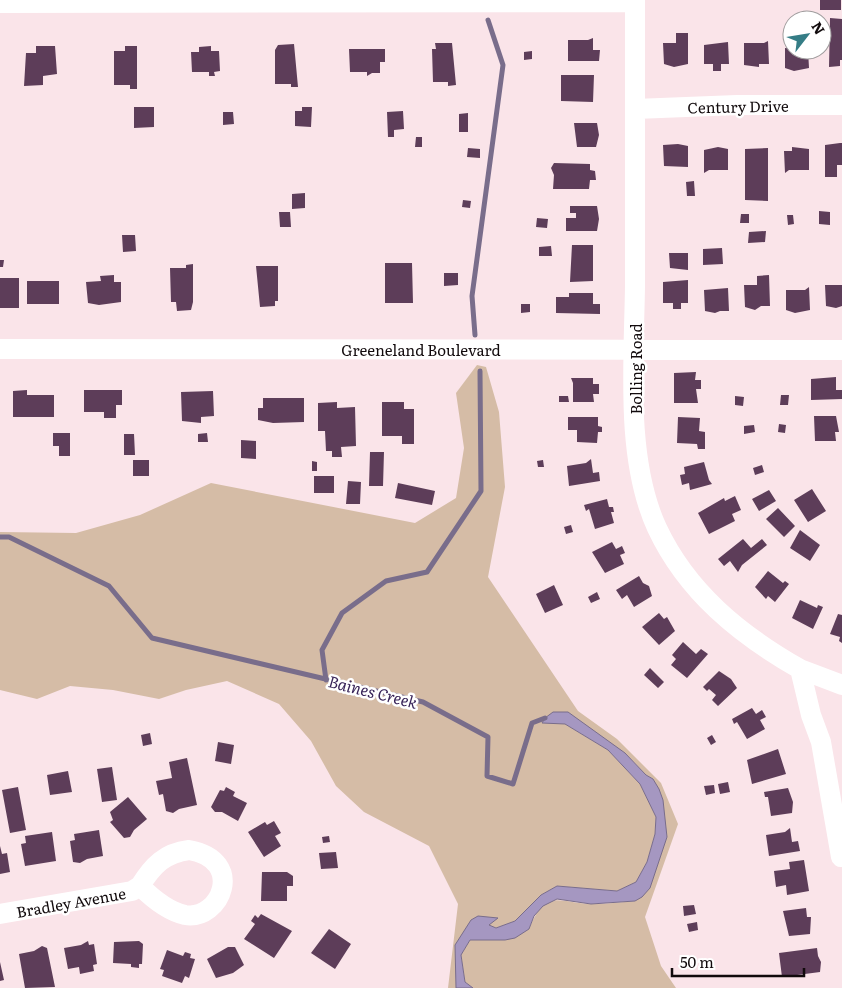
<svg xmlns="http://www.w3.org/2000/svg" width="842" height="988" viewBox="0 0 842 988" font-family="Literata,serif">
<rect width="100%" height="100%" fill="#fae4e9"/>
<path fill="#d5bca6" d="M477,365L486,367L499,412L505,487L488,577L578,711L617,739L661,783L678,824L645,917L661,966L676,988H473L465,982L461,955L470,940H505L529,929C546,887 558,903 592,904C606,904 621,902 635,901L667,837L653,779L646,775L625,753L565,724L608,750L640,784L656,817L655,834L647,862L636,882L617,891L557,886L541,895L515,921L496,928L488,925L497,918L471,920L456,974V988H448L458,904L429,846L364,812L336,786L311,741L279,704L227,681L186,690L159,699L113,690L70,686L37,699L0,690V532L76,533L140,515L211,483L415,523L456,498L464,448L456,393Z"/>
<path fill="#a597c1" stroke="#796d8b" d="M553,712H568L625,753L646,775L653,779L659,789L663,800L667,837L650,888L642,897L635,901L591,904L557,899L543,906L534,916L529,929L515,938L505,940H470L461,955L465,982L473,988H456L455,945L471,920L478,916L498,918L489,925L496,928L515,921L541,895L557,886L617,891L636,882L647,862L655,834L656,817L640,784L608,750L565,724L542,723L545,718Z"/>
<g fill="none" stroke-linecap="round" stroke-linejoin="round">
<path stroke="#796d8b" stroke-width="5" d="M475,335L472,296L503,65L488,20
M0,537H9L109,586L152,638L423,702L488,737L487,776L513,784L532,723L545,718
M326,680L322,650L342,613L386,581L427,572L481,491L480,371"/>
</g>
<path fill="#5d3d59" d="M820,0H841V10H820Z
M830,18L842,19V60H840V66L829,67Z
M676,33H688V64L674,67L664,64L663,43H676Z
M593,38V50H600L599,61H568V40H588Z
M768,41L769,64H759V67L744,65V43H764Z
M728,42L729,64H721V71H713V64H704V45Z
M435,43H452L456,85L448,86V82H433L432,49H436Z
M294,44L298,87H291V84H275V50L278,45Z
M36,46H55L57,74L43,76V85L24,86L26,53H36Z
M125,46H137V89H130V85H114V51H125Z
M211,46V51H219L220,71L214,72L215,76H209V72H192L191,52H199V47Z
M785,48L808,50L809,68L794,71L785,68Z
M349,49H385V62H380V73H372L367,76V72H350Z
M532,51V59L524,60V52Z
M561,75H594L593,102L561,101Z
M134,107H154V127L134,128Z
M302,107H312L311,127L295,126V111H302Z
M403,111L404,129L394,130V137H388L387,112Z
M223,112H233L234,124L223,125Z
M468,113V132H459V114Z
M574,123H597L599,135L596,147H577Z
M416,137H422V147H415Z
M840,143H842V165H837V177H825V145Z
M678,144L688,146V167L664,166L663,145Z
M718,147L728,149V170H709L704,173V150Z
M792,147L809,149V170H789L785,173L784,151H792Z
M468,148L480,149V158L467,157Z
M768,148V201L745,200V149Z
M554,163L590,164V170L595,171L596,180H590L589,189H553L554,175L551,168Z
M694,181L695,196H687L686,182Z
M305,193V208L292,209V194Z
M463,200L471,201L470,208L462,207Z
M570,206H597L599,219L597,231H566V218H576V213H570Z
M819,211L830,212V225L819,224Z
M279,212H290L291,227H280Z
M741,214H749V223H740Z
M787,215H793L794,224L788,225Z
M537,218L548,219L547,228L536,227Z
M766,231L765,242L748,243L749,232Z
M122,235H135L136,251L123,252Z
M572,245H593V281L570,282Z
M551,246L552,256H539V247Z
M722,248L723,264L703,265V249Z
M669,253H688V270L670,268Z
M0,260H4L3,267H0Z
M385,263H412L413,303H385Z
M193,264V302L191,310L177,311L176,302H171L170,268H186V265Z
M256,266H278V301H275V306L260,307Z
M444,273H458V285L444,286Z
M114,275V282H121V302L99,305L88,303L86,282L101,281L100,276Z
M769,275L770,306H761L755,310L745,307L744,285H757V276Z
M0,278H19V308H0Z
M688,280V303H681V309H673V303H663V282Z
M27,281H59V304H27Z
M825,285H842V306L836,308L826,306Z
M809,287L810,310L795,313L786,310V290H805Z
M728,288L729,311H720L715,313L705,311L704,290Z
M569,293H593V304H600V314L556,313V297H569Z
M521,304H530V312L521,313Z
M696,372L695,380H701V389H696L698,403H674V373Z
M836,377V390H842V399L811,400V379Z
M571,378H593V384H599V394H593L594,402H573V383Z
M27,390V395H54V417H13V391Z
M84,390H122V405H116V418H104V412H84Z
M213,391L214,416L201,417V423L182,421L181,392Z
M781,395H789L788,405H780Z
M559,396H568L569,402H559Z
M735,396L744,397L743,406L735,405Z
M263,398H304V422L273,423L258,420V408H263Z
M337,402V408L355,407L356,446L341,447L342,457H332V451H326L325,431H318V403Z
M382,402H404V409H414V444H402V436H382Z
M814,416H836L839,432H835L836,441H815Z
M568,417H598V426L602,427V432H598L597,443L577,442V430H568Z
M678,417L700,418L699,431L705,432V449H698L697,444L677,443Z
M779,424L786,425L785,433L778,432Z
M754,425L755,432L744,434V426Z
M53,433H70V456H59V446H53Z
M207,433L208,442H198V434Z
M124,434H134L135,455H124Z
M241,440L256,441V459L241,458Z
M370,452H384L383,486H369Z
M591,459L593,473L599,472L600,481L569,486L567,466L586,463Z
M133,460H149V476H133Z
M543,460L544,467H538L537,461Z
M312,461L317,462V471H312Z
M704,462L709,480L712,484L690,490L689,483L682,485L680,475L685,474L684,467Z
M762,465L764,472L755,475L753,468Z
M314,476H334V493H314Z
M348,481L361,482L360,504H346Z
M398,483L435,491L432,505L395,498Z
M812,489L826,511L808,522L794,500Z
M769,490L776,501L759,511L752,499Z
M735,496L741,510L732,514L735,521L709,534L698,513L724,498L725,501Z
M607,499L609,507H613L614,512H611L614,523L595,529L589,509L586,511L584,505Z
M778,508L795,526L784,537L766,519Z
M571,525L573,532L566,534L564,527Z
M800,530L820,545L810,561L790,548Z
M743,539L751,548L762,539L767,545L742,565L738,572L730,561L724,566L718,559Z
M612,542L616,549L622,546L625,553L620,555L624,564L605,573L592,552Z
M768,571L783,583L785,581L789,584L775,602L768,596L766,599L755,587Z
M639,576L643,583L649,586L652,596L634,607L627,595L622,599L616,590Z
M554,585L563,605L545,613L536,594Z
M597,592L600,599L591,603L588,597Z
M800,600L817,608L818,605L823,607L813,629L792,618Z
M659,613L664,619L667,617L675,631L659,645L642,627Z
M838,614L842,615V643L839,641L840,637L830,634Z
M683,642L696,654L701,649L708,654L687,678L671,665L676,659L672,655Z
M650,668L664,682L658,688L644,675Z
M719,671L731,679L737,688L718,706L712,700L716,695L709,689L707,691L703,687Z
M752,708L756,714L762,710L766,717L760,720L765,729L747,739L737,722L734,724L732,719Z
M150,733L152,744L143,746L141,735Z
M712,735L716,742L711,745L707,738Z
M218,742L234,745L231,764L215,761Z
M778,749L786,774L752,784L747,760Z
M187,758L197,805L179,809L173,813L166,811L163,794L159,795L156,781L172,778L169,762Z
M112,767L117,800L102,802L97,769Z
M68,771L72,792L50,795L47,775Z
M728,782L730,792L720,794L718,784Z
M714,785L715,793L706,795L704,786Z
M18,787L26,830L10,833L2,790Z
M226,787L235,792L233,796L247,803L238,821L222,812H215L211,807L220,790L224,791Z
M788,788L793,802L792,813L771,816L768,797H765L764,792Z
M128,797L147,819L134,830L130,837L124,838L110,822L113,820L110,812Z
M274,821L281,833L275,836L281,846L264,857L248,832L265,822L267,825Z
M790,828L792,842L798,841L800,851L769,856L766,835L785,832Z
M99,830L103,856L87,859L80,863L73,862L70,841L75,840L74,834Z
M52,832L56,861L25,866L21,844L26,843L25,836Z
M329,836L330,842L323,843L322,837Z
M0,846L2,854L7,853L10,872L0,874Z
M336,852L338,868L321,869L319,853Z
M804,860L809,891L787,895L786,885L776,887L774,871L790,869L789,862Z
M262,872H287L293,876V886H287V901H261Z
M694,905L696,914L684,916L683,906Z
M806,908L807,917H811L810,934L789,936L783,911Z
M261,914L292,931L274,958L244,939L255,924L251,921L255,915L258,918Z
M697,922L698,930L689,932L687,924Z
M329,929L351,944L335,969L311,953Z
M88,941L89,945L94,944L97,964L93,965L94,971L80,974L79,967L68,969L64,948L81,945Z
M139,941L143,944L142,964H139V968L131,967V964L113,963L114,942Z
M42,946L47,948L55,987L25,988L19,954L34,951Z
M228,947H235L244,965L233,973L216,978L207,959Z
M817,948L818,956L821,962L820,972L782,977L779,953Z
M167,950L183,956L185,952L191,954L190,958L195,959L189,978L185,976L182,983L162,976L164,970L160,969Z
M0,962L4,980L0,981Z"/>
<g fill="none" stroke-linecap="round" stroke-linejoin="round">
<path stroke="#fff" stroke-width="20" d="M635,0C635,95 635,191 635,286C634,362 625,459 657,528C687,592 740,635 800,669L811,715L821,742L841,857
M0,3L635,2
M635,109L737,105H842
M0,349L842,350
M800,669L842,685
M189,850C246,860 221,921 185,915C167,911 152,898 140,886C153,865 165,853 189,850Z
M0,914L132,891L140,886"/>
</g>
<g text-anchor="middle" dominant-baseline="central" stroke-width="5" stroke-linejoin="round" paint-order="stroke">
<g font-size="15" fill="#110a0c" stroke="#fff">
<text transform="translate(738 106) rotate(-1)">Century Drive</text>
<text x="421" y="349">Greeneland Boulevard</text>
<text transform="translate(635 369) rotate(-90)">Bolling Road</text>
<text transform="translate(71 902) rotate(-10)">Bradley Avenue</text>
</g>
<g font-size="16" font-style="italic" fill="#392459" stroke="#fff">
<text transform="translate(373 691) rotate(14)">Baines Creek</text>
</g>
</g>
<g transform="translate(807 35) rotate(59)"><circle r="24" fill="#ffffff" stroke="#a09d9e"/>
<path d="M0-4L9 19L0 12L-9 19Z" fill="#357d86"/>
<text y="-8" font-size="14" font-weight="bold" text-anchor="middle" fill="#110a0c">N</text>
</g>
<path d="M672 968v8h132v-8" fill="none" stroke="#110a0c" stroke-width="2.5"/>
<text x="680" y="968" font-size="15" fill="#110a0c" stroke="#ffffff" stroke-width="4" paint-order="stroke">50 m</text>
</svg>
